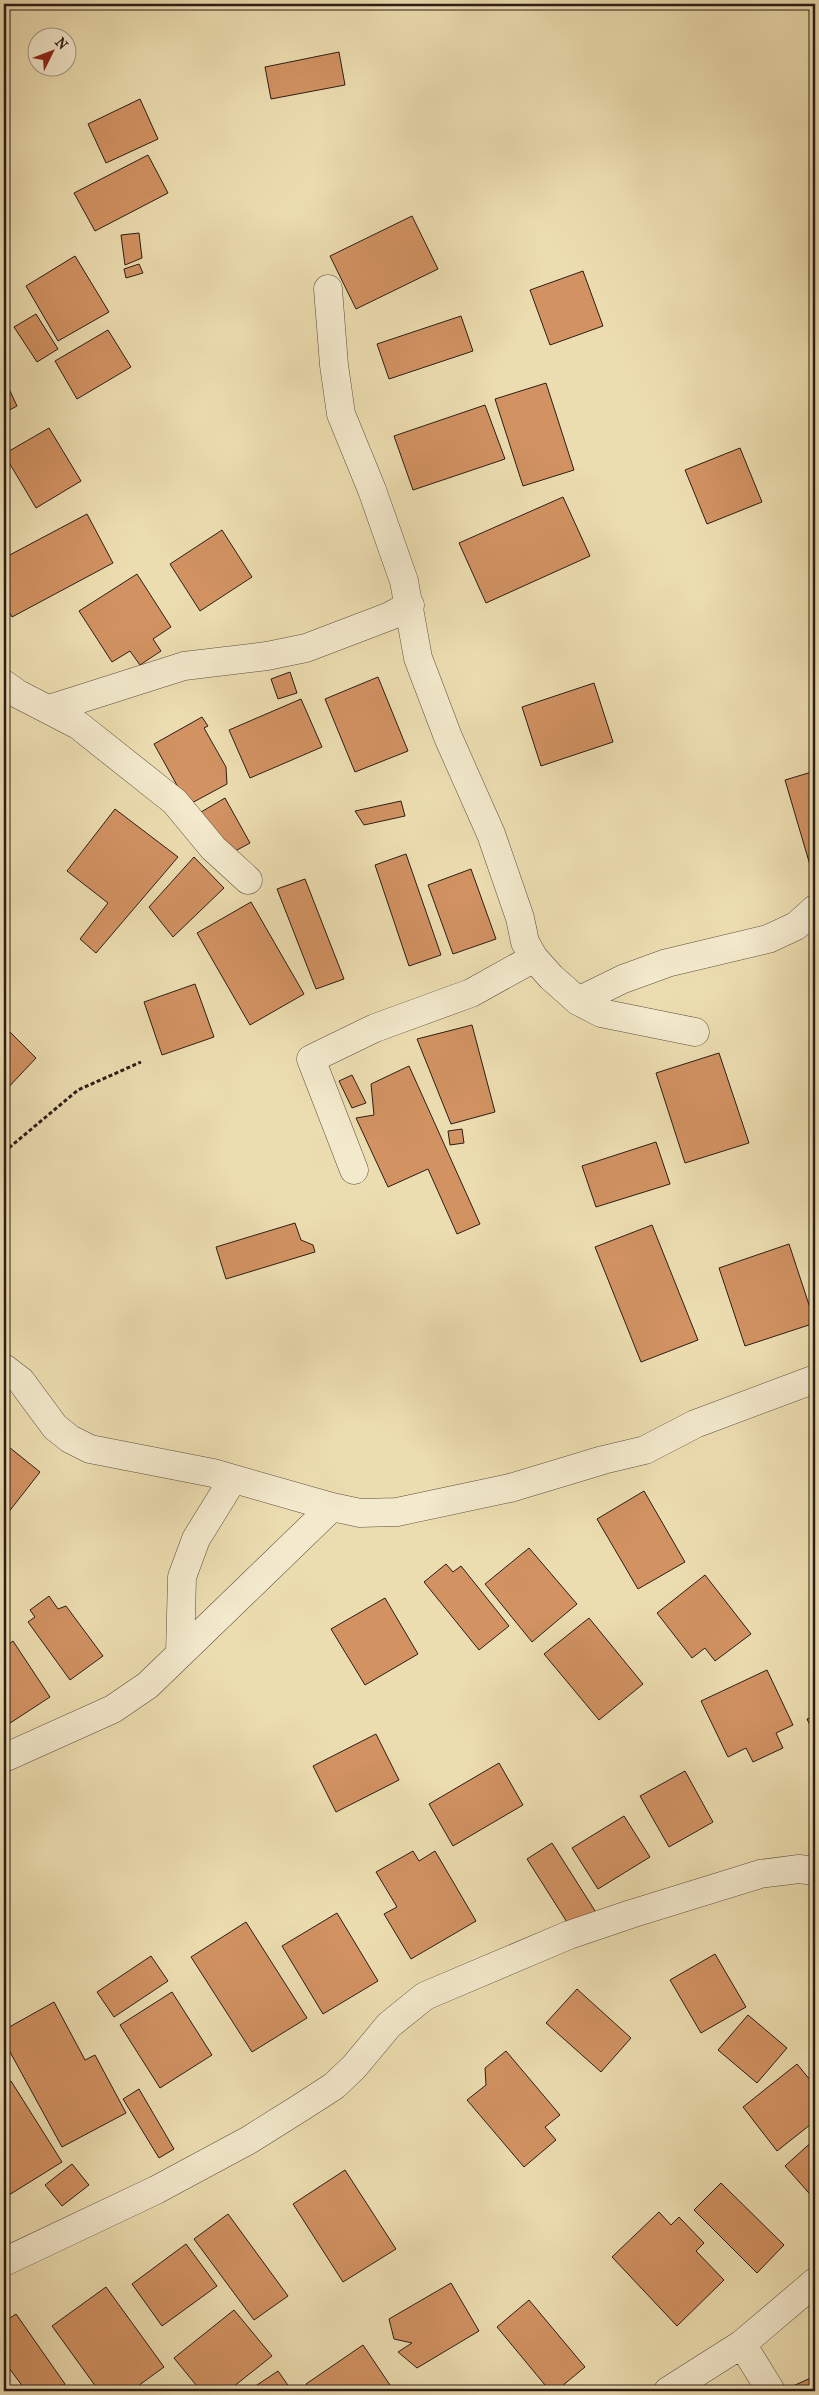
<svg xmlns="http://www.w3.org/2000/svg" width="819" height="2395" viewBox="0 0 819 2395" font-family="'IM FELL French Canon',serif">
<rect width="100%" height="100%" fill="#ecddb0"/>
<filter id="stains"><feTurbulence type="fractalNoise" baseFrequency=".004" numOctaves="4"/><feColorMatrix values="0 0 0 0 .2 0 0 0 0 .09 0 0 0 0 .02 0 0 0 .5 -.17"/></filter>
<radialGradient id="worn" r=".72"><stop offset=".6" stop-color="#630" stop-opacity="0"/><stop offset="1" stop-color="#630" stop-opacity=".3"/></radialGradient>
<path fill="#d29262" stroke="#2b1d18" d="M339,52L345,85L271,99L265,67Z
M140,99L158,139L106,163L88,124Z
M148,155L168,193L95,231L74,193Z
M412,216L438,269L356,309L330,256Z
M139,233L142,258L125,265L121,235Z
M75,256L109,312L58,341L26,286Z
M139,264L143,273L126,278L124,269Z
M583,271L603,326L550,345L530,290Z
M36,314L58,349L37,362L14,327Z
M461,316L473,351L389,379L377,344Z
M108,330L131,367L77,399L55,361Z
M4,378L17,406L4,413Z
M546,383L574,470L523,486L495,399Z
M485,405L505,459L413,490L394,436Z
M49,428L81,481L36,508L4,454Z
M740,448L762,502L707,524L685,470Z
M563,497L590,556L486,603L459,543Z
M87,514L113,563L12,617L4,602V597L8,592L4,583V558Z
M222,530L252,577L200,611L170,564Z
M137,574L171,627L153,639L161,651L140,665L130,651L112,662L79,611Z
M290,672L297,693L278,699L271,679Z
M378,677L408,751L355,772L325,699Z
M594,683L613,742L541,766L522,707Z
M301,699L322,747L250,778L229,730Z
M202,717L208,726L204,728L226,767L227,784L188,805L154,744Z
M815,771V864L810,865L785,780Z
M225,798L250,843L226,856L201,812Z
M401,801L405,816L364,825L355,811Z
M115,809L178,857L96,953L80,939L108,903L67,871Z
M406,854L441,955L409,966L375,865Z
M194,857L224,888L173,937L149,907Z
M471,869L496,939L453,954L428,885Z
M305,879L344,979L316,989L277,889Z
M251,902L304,994L250,1025L197,933Z
M195,984L214,1037L162,1055L144,1002Z
M472,1025L495,1112L451,1124L417,1039Z
M4,1026L36,1058L4,1092Z
M719,1053L749,1143L685,1163L656,1073Z
M409,1066L480,1224L457,1234L428,1169L388,1187L356,1118L374,1115L371,1084Z
M352,1075L366,1103L352,1108L339,1081Z
M462,1129L464,1143L450,1145L448,1131Z
M656,1142L670,1184L596,1207L582,1166Z
M295,1223L301,1240L313,1245L315,1252L226,1279L216,1247Z
M652,1225L698,1340L641,1362L595,1247Z
M789,1244L815,1323L745,1346L719,1268Z
M4,1443L40,1472L4,1518Z
M644,1491L685,1562L638,1589L597,1519Z
M529,1548L577,1604L532,1642L485,1584Z
M446,1564L453,1572L461,1566L509,1626L479,1650L424,1582Z
M705,1575L751,1634L715,1661L705,1648L692,1658L657,1613Z
M49,1596L58,1609L66,1606L103,1656L70,1680L28,1622L35,1617L30,1610Z
M385,1598L418,1654L365,1685L331,1629Z
M589,1618L643,1684L599,1720L544,1654Z
M13,1641L50,1697L4,1727V1648Z
M767,1670L793,1725L776,1733L783,1748L753,1762L746,1748L728,1757L701,1701Z
M815,1716V1736L807,1719Z
M376,1734L399,1780L336,1812L313,1766Z
M499,1763L523,1805L453,1846L429,1804Z
M685,1771L713,1822L669,1847L640,1796Z
M624,1816L650,1857L598,1889L572,1848Z
M552,1843L597,1914L572,1930L527,1859Z
M413,1851L419,1861L435,1851L476,1921L411,1959L384,1914L397,1907L376,1872Z
M337,1913L378,1981L323,2014L282,1946Z
M246,1922L307,2018L252,2052L191,1957Z
M715,1954L746,2007L701,2033L670,1980Z
M151,1956L168,1981L114,2017L97,1992Z
M577,1989L631,2038L601,2072L546,2023Z
M172,1992L212,2055L160,2088L120,2025Z
M54,2002L85,2060L95,2055L126,2113L62,2147L4,2041V2030Z
M748,2015L787,2048L757,2083L718,2050Z
M506,2051L560,2115L545,2127L556,2140L524,2167L467,2100L486,2085L485,2068Z
M797,2064L815,2086V2121L777,2151L743,2107Z
M11,2081L62,2162L9,2195L4,2187V2085Z
M139,2089L174,2149L159,2158L123,2099Z
M815,2139V2200L785,2166Z
M72,2164L89,2185L62,2206L45,2185Z
M345,2170L396,2249L343,2282L293,2204Z
M721,2183L784,2245L757,2273L694,2210Z
M659,2212L671,2225L679,2217L704,2243L696,2251L724,2280L677,2326L612,2257Z
M228,2214L288,2296L254,2320L194,2239Z
M186,2244L217,2286L162,2326L132,2284Z
M451,2283L479,2331L417,2368L398,2352L412,2343L394,2339L389,2319Z
M106,2287L164,2367L131,2391H99L52,2326Z
M529,2300L585,2367L556,2391H550L497,2327Z
M234,2310L272,2356L228,2391H201L174,2358Z
M16,2314L65,2384L55,2391H26L4,2361V2322Z
M363,2345L394,2391H311L306,2384Z
M278,2371L292,2391H248Z
M815,2376V2391H797L793,2386Z"/>
<g fill="none" stroke-linecap="round" stroke-linejoin="round">
<defs>
<path id="minor" d="M328,289L334,365L341,414L372,490L404,581L418,658L448,737L491,834L520,918L525,942L534,958L551,977L578,1001L601,1013L695,1032
M4,684L18,694L78,725L175,802L213,848L248,880
M49,709L184,666L267,656L306,648L390,616L410,605
M578,1001L623,979L667,963L768,939L796,926L815,909
M354,1170L311,1059L375,1028L471,993L534,958
M4,1368L21,1381L55,1427L70,1439L90,1449L213,1473L332,1507L360,1513L397,1512L510,1488L603,1460L645,1450L695,1424L815,1379
M180,1654L182,1577L196,1539L233,1479
M4,1758L113,1709L148,1685L332,1507
M4,2262L156,2190L249,2140L300,2108L334,2086L354,2067L389,2025L425,1996L569,1935L631,1914L760,1874L799,1869L815,1871
M742,2344L771,2391
M668,2391L742,2344L815,2282"/>
</defs>
<use href="#minor" stroke="#5b4d3e" stroke-width="29"/>
<path stroke="#2b1d18" stroke-width="3" stroke-dasharray="4 2.5" stroke-linecap="butt" d="M4,1152L78,1090L141,1062"/>
<use href="#minor" stroke="#f3e9cc" stroke-width="28"/>
</g>
<rect width="819" height="2395" fill="none" stroke="#ecddb0" stroke-width="20"/>
<rect x="5" y="5" width="809" height="2385" fill="none" stroke="#2b1d18" stroke-width="2.5"/>
<rect x="10" y="10" width="799" height="2375" fill="none" stroke="#2b1d18"/>
<g transform="translate(52 52) rotate(48)"><circle r="24" fill="#f3e9cc" stroke="#a39784"/>
<path d="M0-4L9 19L0 12L-9 19Z" fill="#8f2418"/>
<text y="-8" font-size="14" font-weight="bold" text-anchor="middle" fill="#2b1d18">N</text>
</g>
<rect width="100%" height="100%" filter="url(#stains)"/>
<rect width="100%" height="100%" fill="url(#worn)"/>
</svg>
